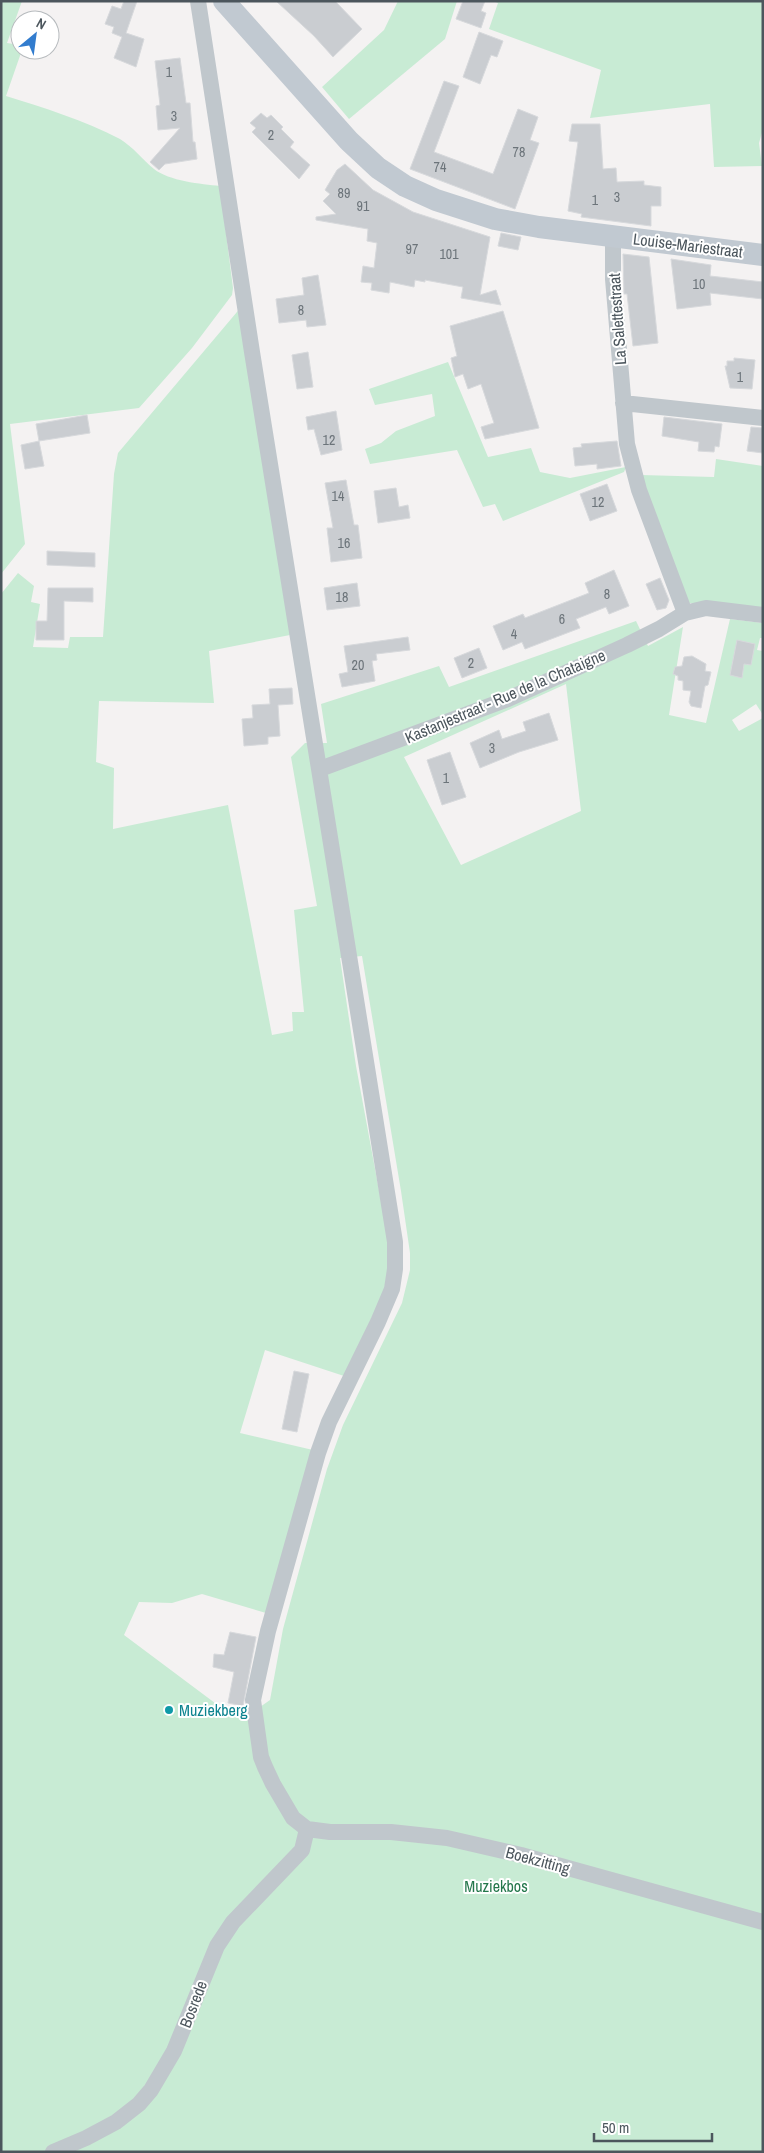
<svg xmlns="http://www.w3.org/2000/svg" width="764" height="2153" viewBox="0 0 764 2153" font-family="'Archivo Narrow',sans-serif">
<rect width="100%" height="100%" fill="#f4f2f2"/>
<path fill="#c8ebd4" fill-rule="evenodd" d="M1,1H22L7,43L20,45V50H22L6,96C44,108 84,120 120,139C133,147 142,159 154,169C169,181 201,184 220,186L233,288L232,295L192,348L139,408L10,424L25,544L1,574Z
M398,1H457L445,39L349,119L322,87L384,30Z
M493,1H763V129L759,143L762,166L714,167L710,104L590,118L601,70L489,29L498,3Z
M242,306L290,635L209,651L214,703L99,701L96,762L114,768L113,829L228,805L272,1035L293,1031L292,1012H304L294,910L317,906L291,757L305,743H327L321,704L439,666L449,687L636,621L648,646L683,627L669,715L706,723L730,619L763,623V638H760L757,650L763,651V715L756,704L732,720L739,731L763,718V2152H1V594L18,573L34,586L31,602L40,604L33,647L68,648L70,637H103L114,474L118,453ZM566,684L581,811L461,865L404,757ZM362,956L401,1191L410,1253V1270L402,1303L343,1425L327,1469L283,1629L270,1700L243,1719L231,1715L124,1635L139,1602L172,1603L202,1594L266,1613L313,1450L240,1433L265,1350L344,1376L385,1290L389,1267L388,1239L356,1066L340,958Z
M448,362L488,457L531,448L540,472L570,478L626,467L624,472L503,521L495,504L483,507L457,450L370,464L365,449L381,443L396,431L435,416L432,394L375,405L369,389Z
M716,459L763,466V609L689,603L641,475L714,477Z"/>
<path fill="#cacdd1" stroke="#d7d9dc" d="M124,1H137L126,33L144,39L136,67L114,58L122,37L112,33L114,27L105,24L112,6L121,9Z
M276,1H335L362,29L333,57L314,36Z
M463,1H485L481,11L486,13L481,28L456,19Z
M479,32L503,41L497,57L491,55L480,84L463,77Z
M180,58L186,103H190L193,142H195L197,159L165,164L159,170L150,162L180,128L158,130L156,106L160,105L155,61Z
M444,81L459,86L434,152L493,174L518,109L538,117L530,140L539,143L515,209L410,169Z
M261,113L267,118L271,115L283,127L281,129L294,142L290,147L310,165L299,179L252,132L256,128L250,123Z
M572,124H600L603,169L616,168L617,182L644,181V185L661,187V206H651V226L581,217L582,214L568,211L578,142L569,141Z
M345,164L373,190L413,212L490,237L480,295L496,290L501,305L461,298L463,287L425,280V282L415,280L414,287L390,282L389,293L371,290L372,283L361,282L363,266L374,268L377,243L367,241L368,229L316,220V217L336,214L323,201L330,194L325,190L337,170Z
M501,233L521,237L518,250L498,246Z
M623,254L649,257L658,343L633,346L627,294H624Z
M671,259L711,265L710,276L763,282V299L710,293L711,305L677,309Z
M318,275L326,325L307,327L306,320L279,323L276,299L304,295L302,278Z
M503,311L539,428L485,439L481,427L494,423L481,384L468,389L463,374L455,377L451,358L457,356L450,326Z
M308,352L313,387L297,389L292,355Z
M734,358L755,360L752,389L730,388L725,366H727V361H734Z
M336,411L342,450L321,455L314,429L308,430L306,417Z
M87,415L90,433L39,441L36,424Z
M664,417L722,424L719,447L715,446L714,452L698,451L699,442L662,436Z
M751,427L763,428V453L747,451Z
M39,441L44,466L25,469L21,445Z
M617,441L621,466L597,469V464L575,466L573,448L582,447L581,444Z
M346,480L354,525H358L362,558L331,562L327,528H333L325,483Z
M607,484L617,511L590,521L580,494Z
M396,488L399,507L408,505L410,518L378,523L374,491Z
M47,551L95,553V567L47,565Z
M614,570L629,606L609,614L606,607L576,619L580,628L525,649L522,642L503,650L493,626L523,614L525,618L589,593L585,583Z
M660,578L669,600L666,608L657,610L646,584Z
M357,583L360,606L327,610L324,588Z
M48,588H93V602L64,601V640H36V621H47Z
M408,637L410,650L376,654L377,660L372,661L375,681L342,687L339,674L348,672L344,646Z
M737,640L755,644L751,665L744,664L742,678L730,675Z
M479,648L487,668L462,678L454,658Z
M692,656L706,664L705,671L711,672L708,685L705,686L701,708L691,706L689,702L691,691L683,690V681L678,680V676L673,674L675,667L682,666L684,657Z
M292,688L293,704L278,705L280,736L268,737V744L244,746L242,719L253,718L252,705L270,704L269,689Z
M549,713L558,740L519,752L480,768L470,743L499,730L502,739L526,731L523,722Z
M450,752L466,797L442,805L427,760Z
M294,1371L309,1374L297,1432L282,1429Z
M230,1632L256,1637L243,1706L228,1703L234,1672L213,1667L214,1654L224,1655Z"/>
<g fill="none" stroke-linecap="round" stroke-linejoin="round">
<path stroke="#c0c7cc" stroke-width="16" d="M198,1L252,352L395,1242V1269L392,1289L378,1322L329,1422L318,1453L268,1631L253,1700L261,1757L265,1767L273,1784L293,1818L307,1829
M613,236V279L627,444L639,490L685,613
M623,403L763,418
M320,769L508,699L627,645L659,629L685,613L706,608L763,615
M307,1829L330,1832H391L447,1838L521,1855L763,1922
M53,2152L86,2138L116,2122L139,2104L151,2090L174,2051L217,1946L233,1922L302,1850L307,1829"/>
<path stroke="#c1c9d1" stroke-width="22" d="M224,1L349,141L378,168L405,186L436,200L495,219L539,227L763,255"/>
</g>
<circle fill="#0f9aa8" stroke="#fff" stroke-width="2" cx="169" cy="1710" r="5"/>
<g text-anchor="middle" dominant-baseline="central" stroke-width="4" stroke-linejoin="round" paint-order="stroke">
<g font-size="14" fill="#6c747a">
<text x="169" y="72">1</text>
<text x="174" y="116">3</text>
<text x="271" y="135">2</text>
<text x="519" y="152">78</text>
<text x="440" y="167">74</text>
<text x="344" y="193">89</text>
<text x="617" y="197">3</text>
<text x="595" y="200">1</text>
<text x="363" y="206">91</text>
<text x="412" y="249">97</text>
<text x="449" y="254">101</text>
<text x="699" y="284">10</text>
<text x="301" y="310">8</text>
<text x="740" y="377">1</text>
<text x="329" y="440">12</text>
<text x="338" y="496">14</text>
<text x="598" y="502">12</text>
<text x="344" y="543">16</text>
<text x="607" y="594">8</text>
<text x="342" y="597">18</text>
<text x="562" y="619">6</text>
<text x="514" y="634">4</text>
<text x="471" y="663">2</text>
<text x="358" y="665">20</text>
<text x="492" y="748">3</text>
<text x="446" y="778">1</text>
</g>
<g font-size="16" fill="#4c565d" stroke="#fff">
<text transform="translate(688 245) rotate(7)">Louise-Mariestraat</text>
<text transform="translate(617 319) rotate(-94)">La Salettestraat</text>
<text transform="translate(505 696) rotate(-23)">Kastanjestraat - Rue de la Chataigne</text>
<text transform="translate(538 1860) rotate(15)">Boekzitting</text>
<text transform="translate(193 2004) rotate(-69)">Bosrede</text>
</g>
<g font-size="16" fill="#0d838f" stroke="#fff" text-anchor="start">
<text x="179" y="1710">Muziekberg</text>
</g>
<g font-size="16" fill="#24774b" stroke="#fff">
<text x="496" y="1886">Muziekbos</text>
</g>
</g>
<rect width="764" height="2153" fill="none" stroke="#4c565d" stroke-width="5"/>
<g transform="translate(35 35) rotate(29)"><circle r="24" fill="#ffffff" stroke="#b7bbbe"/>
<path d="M0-4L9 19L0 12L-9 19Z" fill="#327cce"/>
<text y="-8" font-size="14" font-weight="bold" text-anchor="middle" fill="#4c565d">N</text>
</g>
<path d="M594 2133v8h118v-8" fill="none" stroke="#4c565d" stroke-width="2.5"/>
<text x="602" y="2133" font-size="15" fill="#4c565d" stroke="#ffffff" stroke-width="4" paint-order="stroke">50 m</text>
</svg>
